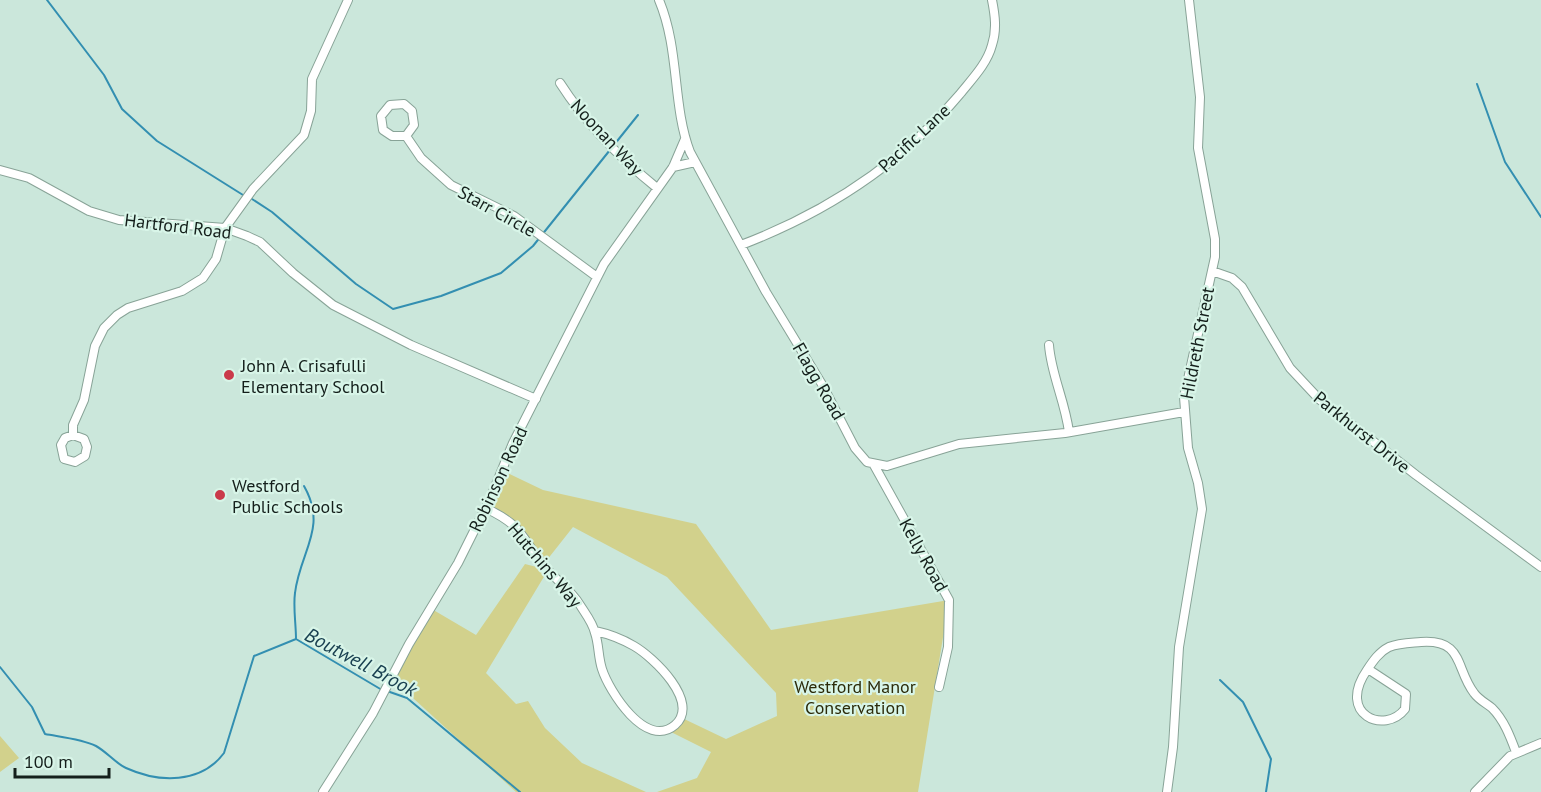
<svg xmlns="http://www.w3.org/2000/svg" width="1541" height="792" viewBox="0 0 1541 792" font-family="'PT Sans',sans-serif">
<rect width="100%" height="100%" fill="#cbe7db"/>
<path fill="#d2d18c" d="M501,470L543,490L696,524L771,630L949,600L918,792H657L697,778L711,752L667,730L680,717L726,739L777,716L776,693L667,577L573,527L543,565L516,526L485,508Z
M525,564L548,570L486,673L516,704L528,701L545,728L582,763L646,792H516L391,678L430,608L476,635Z
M0,736L19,758L0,772Z"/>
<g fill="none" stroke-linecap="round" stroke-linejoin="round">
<path stroke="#338fb1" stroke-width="2" d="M47,0L104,75L122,109L157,141L243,195
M1477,84L1505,162L1541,217
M252,199L272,212L356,284L393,309L441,296L501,273L533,246L638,115
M296,639C296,624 293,607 295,593C300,551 328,528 304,486
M0,667L32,707L45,734C61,737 82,739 96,746C107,752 115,763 126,768C159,783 201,784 224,753L254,656L296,639L382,690
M1220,680L1243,702L1271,759L1266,792
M387,691L407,698L520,792"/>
<defs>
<path id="street" d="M659,0C680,50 672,105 690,152L766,292L823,386L855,448L867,462L887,466L959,444L1065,433L1184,412
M560,83C585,122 621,159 657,188
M406,136H392L383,130L381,116L390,105L404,104L412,111L414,125L406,136L421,158L451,185L514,216L597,277
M673,167L695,162
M0,170L29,178L89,211L119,220L225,228L247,236L260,242L293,273L333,305L411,345L536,399
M741,245C825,213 902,163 960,94C972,79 987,64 992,45C997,30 995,15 992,0
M1212,271L1232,278L1242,287L1290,368L1319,399L1416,475L1541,567
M1049,345C1051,374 1065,401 1069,432
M73,435L84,439L87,447L85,456L75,462L64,459L61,445L65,438L73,435V425L84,400L95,346L104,328L117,315L128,308L182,291L203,278L216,259L225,228L253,189L304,135L311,111L312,79L348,0
M874,465L949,600L948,647L939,687
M485,508C525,526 521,539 546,568C557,581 571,590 580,605C585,613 593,623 595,633C599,644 598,657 602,669C609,691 646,750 675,725C701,702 653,657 634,646C622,639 609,634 595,631
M1368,669L1406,694L1405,709C1385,735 1336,715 1367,670C1373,661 1379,652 1389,647C1399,643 1410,643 1421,642C1464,639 1455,668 1474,693C1479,700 1486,703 1492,708C1504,720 1510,736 1516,752
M323,792L373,713L409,644L458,563L490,499L513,443L604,264L673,167L685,139
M1167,792L1173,747L1179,647L1202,509L1198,483L1188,448L1184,397L1215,257V239L1198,148L1200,97L1189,0
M1475,792L1510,756L1541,743"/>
</defs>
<use href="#street" stroke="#88a397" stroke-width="10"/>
<use href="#street" stroke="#fff" stroke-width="8"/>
</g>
<g fill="#ca3a4a" stroke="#d8f5e8" stroke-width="2">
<circle cx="229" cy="375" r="6"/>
<circle cx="220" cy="495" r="6"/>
</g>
<g text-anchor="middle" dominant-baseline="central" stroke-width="4.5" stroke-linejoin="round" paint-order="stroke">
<g font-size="18" fill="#141f1b" stroke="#d8f5e8">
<text transform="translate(607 137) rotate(47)">Noonan Way</text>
<text transform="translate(914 138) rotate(-43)">Pacific Lane</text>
<text transform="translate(497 211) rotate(29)">Starr Circle</text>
<text transform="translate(178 226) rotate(7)">Hartford Road</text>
<text transform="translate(1197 343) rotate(-79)">Hildreth Street</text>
<text transform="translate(819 381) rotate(60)">Flagg Road</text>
<text transform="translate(1362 432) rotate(39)">Parkhurst Drive</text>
<text transform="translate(498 479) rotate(-65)">Robinson Road</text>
<text transform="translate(924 555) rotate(61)">Kelly Road</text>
<text transform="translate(545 565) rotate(50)">Hutchins Way</text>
</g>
<g font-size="18" fill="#141f1b" stroke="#d8f5e8" text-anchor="start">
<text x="241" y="365">John A. Crisafulli<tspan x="241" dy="21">Elementary School</tspan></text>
<text x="232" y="485">Westford<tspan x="232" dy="21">Public Schools</tspan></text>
</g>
<g font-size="18" fill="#2c2b09" stroke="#d8f5e8">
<text x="855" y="686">Westford Manor<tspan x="855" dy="21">Conservation</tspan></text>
</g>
<g font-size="20" font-style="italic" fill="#1a4151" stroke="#d8f5e8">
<text transform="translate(361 662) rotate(28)">Boutwell Brook</text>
</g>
</g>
<path d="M15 768v9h94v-9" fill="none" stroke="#141f1b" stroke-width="3"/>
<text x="24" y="768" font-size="18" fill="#141f1b" stroke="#d8f5e8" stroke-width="4.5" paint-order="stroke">100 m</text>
</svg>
